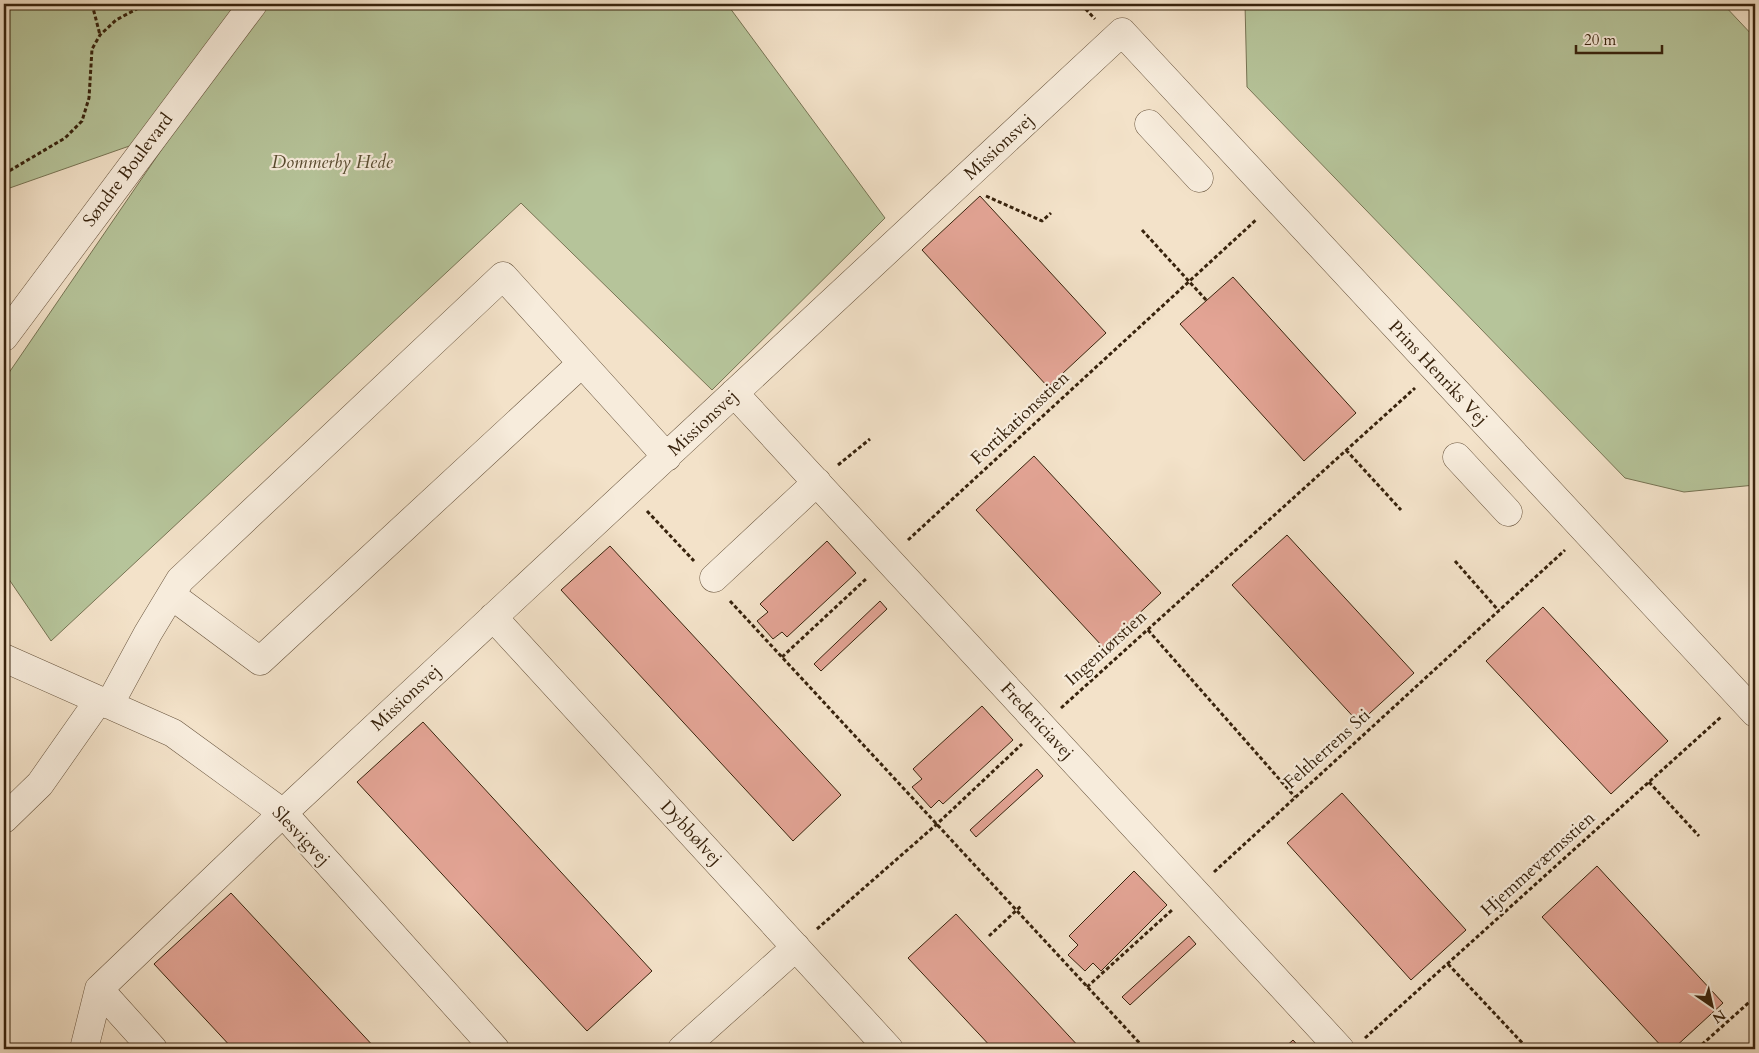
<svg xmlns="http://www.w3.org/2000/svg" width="1759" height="1053" viewBox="0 0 1759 1053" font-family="Cardo,serif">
<rect width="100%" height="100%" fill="#f3e2c9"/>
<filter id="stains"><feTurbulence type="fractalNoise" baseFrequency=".004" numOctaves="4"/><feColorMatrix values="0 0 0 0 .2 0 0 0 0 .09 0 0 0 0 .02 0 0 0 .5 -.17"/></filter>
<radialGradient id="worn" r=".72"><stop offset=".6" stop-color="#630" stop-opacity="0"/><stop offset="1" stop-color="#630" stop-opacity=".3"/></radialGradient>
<path fill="#b6c49a" stroke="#777454" d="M4,4H727L885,218L712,390L521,203L51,641L4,572V380L175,130L4,190Z
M1245,4H1723L1755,38V485L1684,492L1625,478L1247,87Z"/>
<path fill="#e3a495" stroke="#38230d" d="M980,196L1106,333L1048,387L922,250Z
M1233,277L1356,413L1304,461L1180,324Z
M1034,456L1161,593L1103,647L976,510Z
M1287,535L1414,673L1359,723L1232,585Z
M827,541L856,573L787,637L782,632L773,639L757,621L768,612L760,604Z
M610,546L841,795L793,841L561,590Z
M880,601L887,609L821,671L814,664Z
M1543,607L1668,741L1611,794L1486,661Z
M982,706L1013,740L943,804L939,800L931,808L912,787L922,779L913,769Z
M423,722L652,971L587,1031L357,782Z
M1037,769L1043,776L976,837L970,830Z
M1342,793L1466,930L1411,980L1287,843Z
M1597,866L1723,1003L1673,1049H1664L1542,917Z
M1134,871L1167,905L1101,971L1093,963L1085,971L1068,955L1078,945L1069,936Z
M231,893L376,1049H233L154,964Z
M956,914L1081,1049H993L908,958Z
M1189,936L1196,944L1130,1005L1122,997Z
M1293,1040L1301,1049H1283Z"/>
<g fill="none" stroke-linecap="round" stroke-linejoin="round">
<defs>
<path id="minor" d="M1149,124L1199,178
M4,337L253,4
M734,393L1340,1049
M1457,457L1508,512
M714,578L817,482
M171,595L260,661L582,363
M493,617L889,1049
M4,658L173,733L283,813L495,1049
M109,705L148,633L180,580L503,276L667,457
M4,819L40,784L99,700
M99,989L153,1049
M84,1049L99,989L283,813L1122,32L1755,713
M682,1049L796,947"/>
</defs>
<use href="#minor" stroke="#67533c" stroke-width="29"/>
<path stroke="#38230d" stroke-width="3" stroke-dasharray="4 2.5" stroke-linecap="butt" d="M92,4L100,35
M1081,4L1095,19
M4,174L65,138L82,121L89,98L92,49L100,35L116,20L146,4
M986,196L1042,221L1051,213
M1142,230L1207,301
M1346,450L1401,510
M838,465L870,439
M647,511L694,561
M908,540L1257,219
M1455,561L1499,611
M730,601L1145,1049
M1148,630L1295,797
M782,657L867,578
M1061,708L1415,388
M1649,782L1699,836
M1214,872L1565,550
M817,929L937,824L1022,744
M989,936L1021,906
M1448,964L1528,1049
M1087,987L1172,910
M1365,1038L1721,717
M1697,1049L1755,997"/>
<use href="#minor" stroke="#f7ecdc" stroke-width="28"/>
</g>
<g text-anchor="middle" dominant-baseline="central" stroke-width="4.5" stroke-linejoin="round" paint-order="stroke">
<g font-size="18" fill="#38230d" stroke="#f7ecdc">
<text transform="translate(999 147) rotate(-43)">Missionsvej</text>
<text transform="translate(128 170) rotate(-53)">Søndre Boulevard</text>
<text transform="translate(1438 373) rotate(47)">Prins Henriks Vej</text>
<text transform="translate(1020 418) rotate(-43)">Fortikationsstien</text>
<text transform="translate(703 423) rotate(-43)">Missionsvej</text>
<text transform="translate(1106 648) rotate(-42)">Ingeniørstien</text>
<text transform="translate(406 698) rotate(-43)">Missionsvej</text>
<text transform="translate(1037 721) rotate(47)">Fredericiavej</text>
<text transform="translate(1327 749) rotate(-42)">Feltherrens Sti</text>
<text transform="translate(691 833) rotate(47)">Dybbølvej</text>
<text transform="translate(301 836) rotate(46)">Slesvigvej</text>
<text transform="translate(1538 864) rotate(-42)">Hjemmeværnsstien</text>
</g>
<g font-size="18" font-style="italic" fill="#584b30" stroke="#f7ecdc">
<text x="332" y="162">Dommerby Hede</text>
</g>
</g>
<rect width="1759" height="1053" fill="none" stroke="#f3e2c9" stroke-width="20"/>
<rect x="5" y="5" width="1749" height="1043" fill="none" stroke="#38230d" stroke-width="2.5"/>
<rect x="10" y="10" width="1739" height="1033" fill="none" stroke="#38230d"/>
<g transform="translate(1712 1006) rotate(146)" stroke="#f7ecdc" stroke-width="4" paint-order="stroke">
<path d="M0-4L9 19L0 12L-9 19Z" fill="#38230d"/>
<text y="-8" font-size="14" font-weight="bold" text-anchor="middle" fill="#38230d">N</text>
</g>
<path d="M1576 45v8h86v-8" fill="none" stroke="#38230d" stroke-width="2.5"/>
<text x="1584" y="45" font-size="15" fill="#38230d" stroke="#f7ecdc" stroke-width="4" paint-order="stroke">20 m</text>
<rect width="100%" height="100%" filter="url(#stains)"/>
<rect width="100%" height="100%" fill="url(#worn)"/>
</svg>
